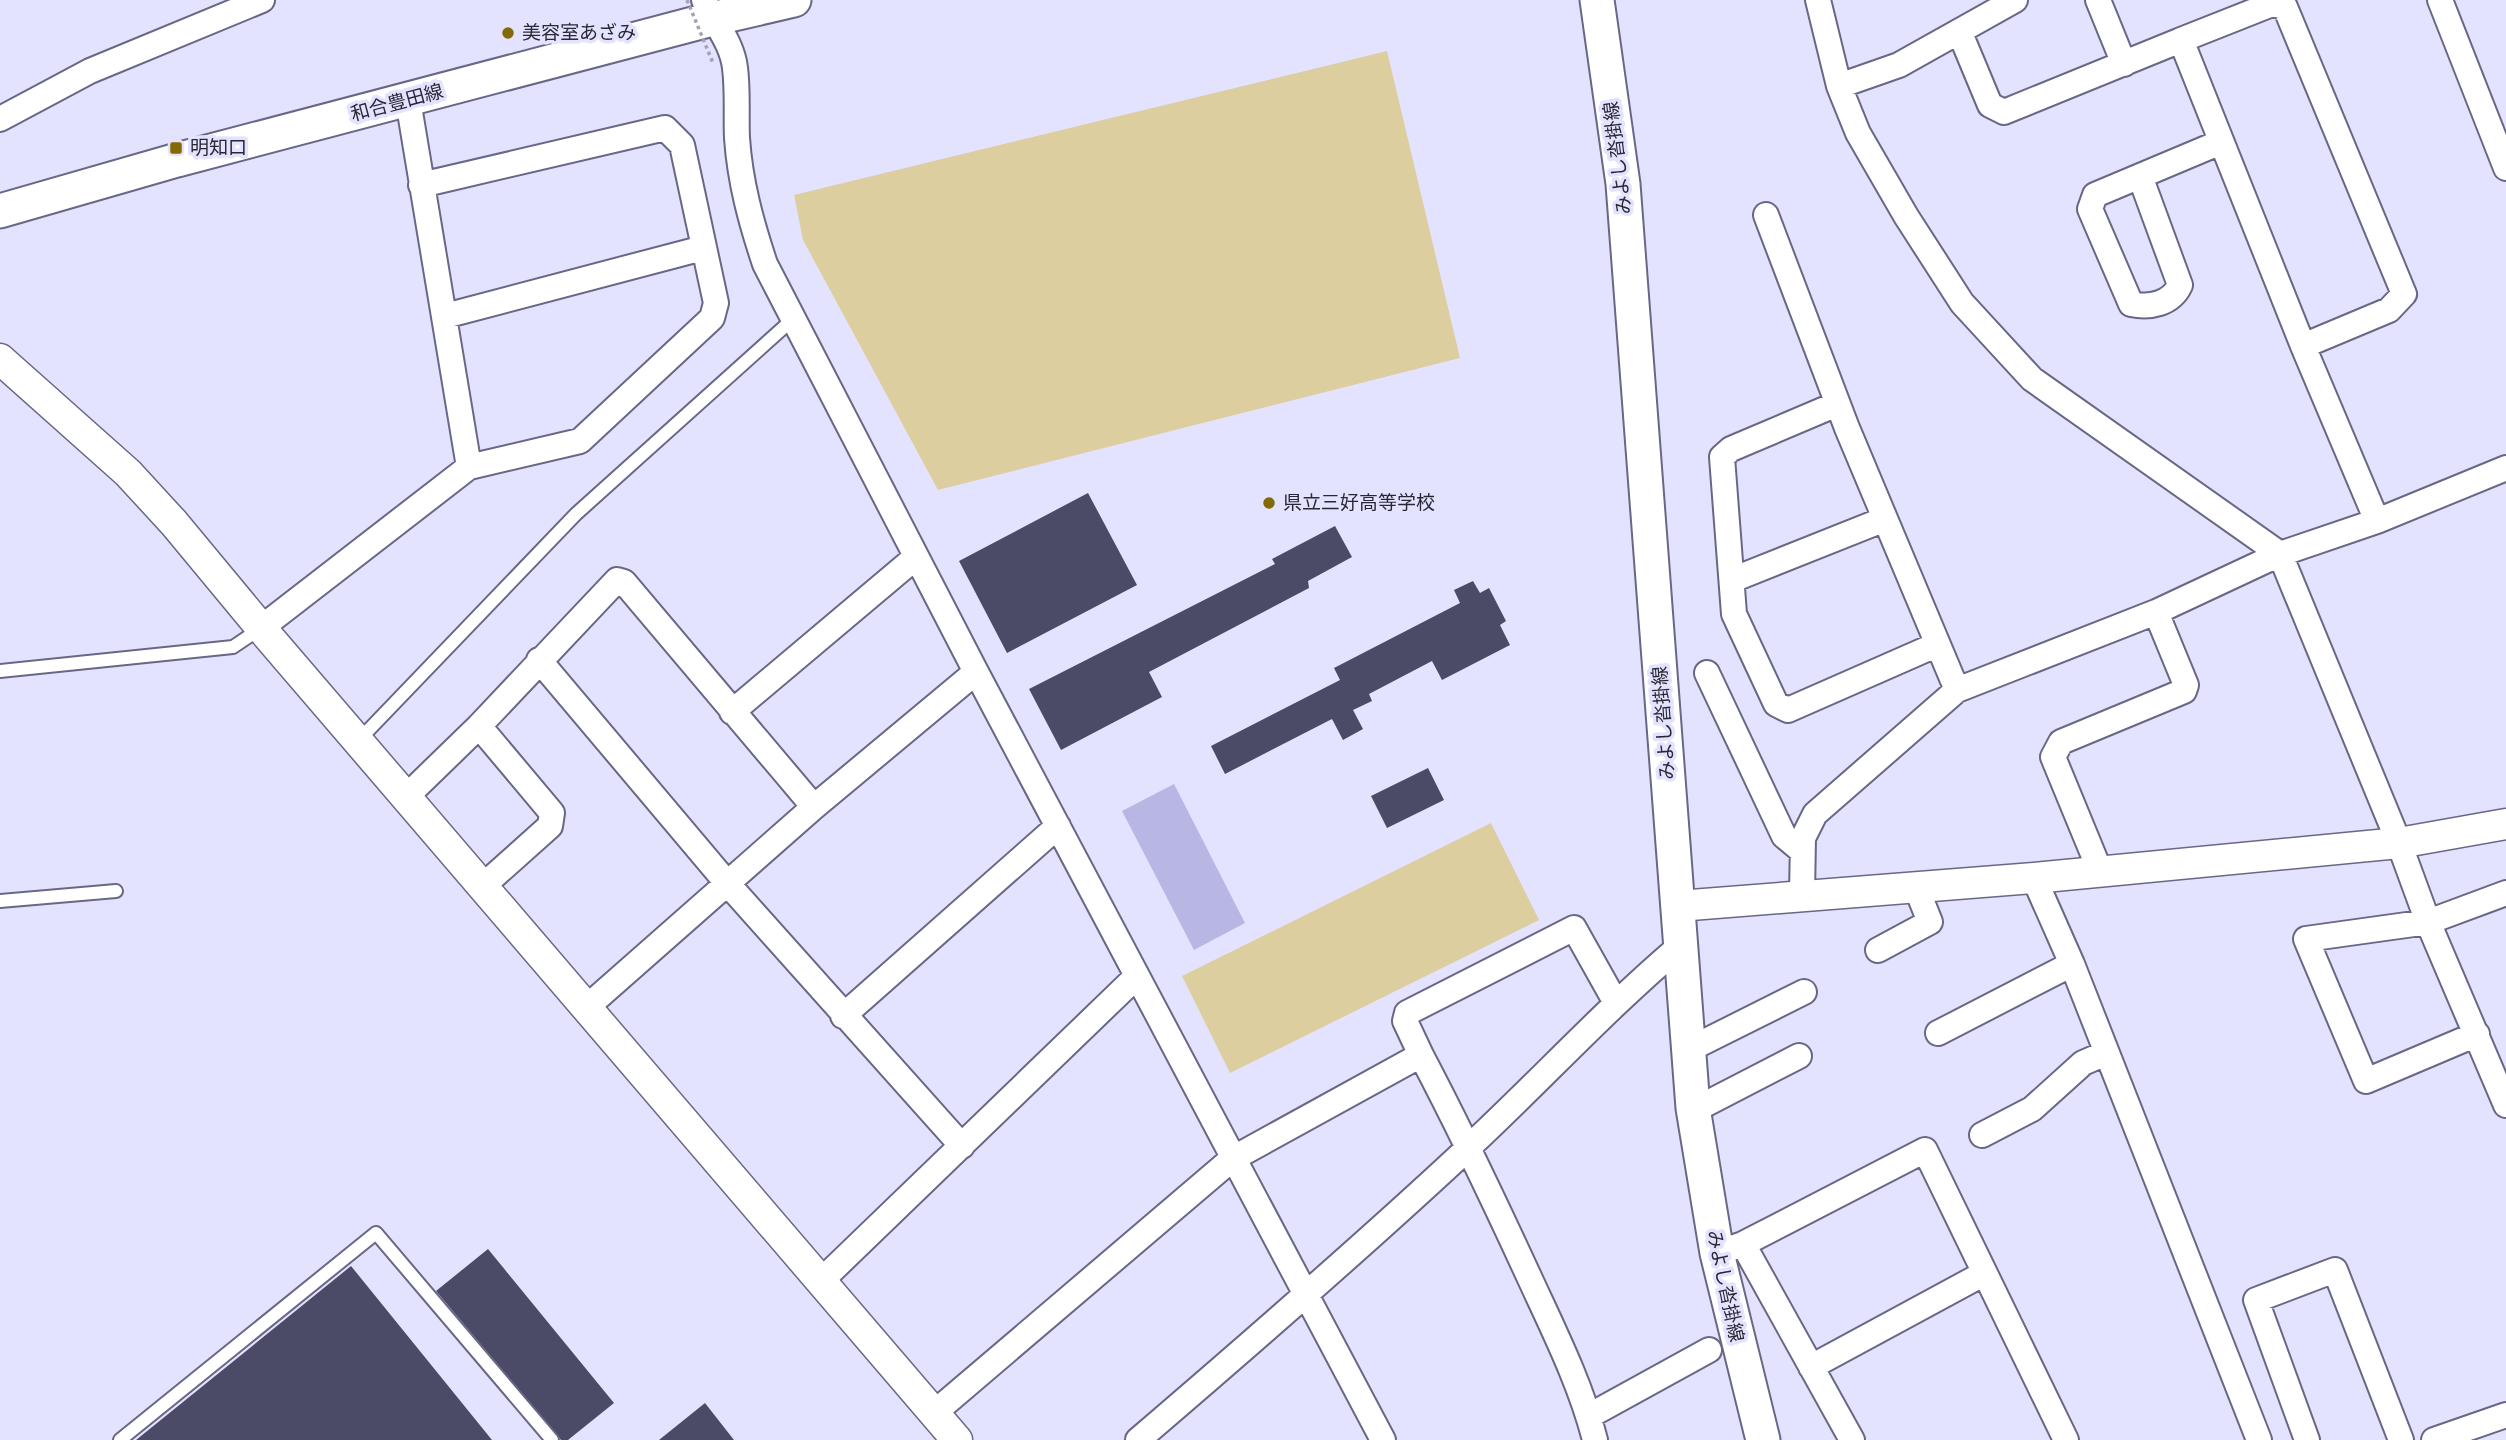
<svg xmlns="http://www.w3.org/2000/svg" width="2506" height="1440" viewBox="0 0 2506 1440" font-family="Signika,'Noto Sans JP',sans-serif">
<rect width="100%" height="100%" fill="#e4e3ff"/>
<path fill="#ddcea0" d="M1387,51L1460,358L938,490L803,240L794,195Z
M1491,823L1539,920L1230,1073L1182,976Z"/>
<path fill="#b8b6e3" d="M1174,784L1245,923L1194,950L1122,811Z"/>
<path fill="#4c4b67" d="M1088,493L1137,585L1007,653L959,561Z
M1335,526L1352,557L1308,581L1309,588L1149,672L1162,697L1061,750L1029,689L1275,564L1272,559Z
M1473,581L1480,593L1489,588L1506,621L1500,625L1510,645L1442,680L1432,661L1369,694L1372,701L1353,710L1363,729L1343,740L1332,719L1225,774L1211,746L1340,680L1334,668L1460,603L1454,590Z
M1428,768L1444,800L1387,828L1371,796Z
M488,1249L614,1403L568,1440H561L436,1291Z
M351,1266L492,1440H136Z
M705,1403L734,1440H659Z"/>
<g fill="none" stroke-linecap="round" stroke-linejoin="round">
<defs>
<path id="service" d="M0,671L233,647L261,628
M359,740L576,514L793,319
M0,901L116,891
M120,1440L376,1233L552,1440"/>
<path id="minor" d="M704,0C714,23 732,42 735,68C738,91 736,115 737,138C740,182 751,222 765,264L976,672L1383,1440
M1818,0L1839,86L1858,133L1906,216L1962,303L2032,379L2280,554L2399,843L2428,922L2506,1105
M2098,0L2124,64
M2440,0L2506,168
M1960,33L1990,105L2004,112L2181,40
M1839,86L1899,65L2015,0
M0,119L90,71L262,0
M2140,176L2180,285C2171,304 2150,308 2131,304L2090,209L2095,195L2221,142
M421,185L665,128L682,145L716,303L712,318L580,441L469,467
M1766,215L1847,428L1957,690
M445,316L703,248
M2303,346L2389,310L2404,294L2285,7L2272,4L2181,40L2303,346L2377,521
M1837,404L1731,449L1722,457L1734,614L1776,704L1788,710L1936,645
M1732,580L1885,519
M261,628L469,467L408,100
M539,660L727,883L962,1146
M1707,673L1784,836L1802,851
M732,712L916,557
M479,726L552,813L550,826L484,885
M407,796L479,726L617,580L624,582L814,807
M2100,871L2053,757L2061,742L2184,691L2186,685L2156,612
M2034,878L2072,964L2259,1440
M1802,895L1803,838L1815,814L1957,690L2156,612L2280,554L2377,521L2506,468
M1878,950L1930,922L1916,887
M587,1007L814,807L976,672
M843,1016L1058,826
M1938,1033L2072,964
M2477,1034L2366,1081L2306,939L2428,922L2506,893
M1688,1044H1700L1804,992
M1421,1055L1405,1021L1407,1013L1574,928L1616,1003
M1693,1108L1704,1105L1799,1056
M1982,1135L2032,1109L2083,1063L2106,1053
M1743,1244L1852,1440
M1717,1253L1743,1244L1925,1150L2066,1440
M822,1280L1136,977
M1811,1367L1983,1274
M934,1413L1232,1159L1421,1055C1460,1129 1496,1205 1531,1281C1555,1333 1581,1385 1595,1440
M1589,1416L1709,1350
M1138,1440C1250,1344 1361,1248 1468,1148C1539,1082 1605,1010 1679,947
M2307,1440L2256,1300L2335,1270L2401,1440
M2434,1440L2506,1415"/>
<path id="tertiary" d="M0,359L128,473L174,523L261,628L957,1440
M1678,906L2034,878L2399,843L2506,824"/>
<path id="secondary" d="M1597,0L1623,184L1693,1108L1717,1253L1763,1440
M0,211L177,160L712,19L794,0"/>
</defs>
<use href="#service" stroke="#686785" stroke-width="16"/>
<use href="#minor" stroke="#686785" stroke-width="28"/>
<use href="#tertiary" stroke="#686785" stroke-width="33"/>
<use href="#secondary" stroke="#686785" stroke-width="37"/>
<use href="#service" stroke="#fff" stroke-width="12"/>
<use href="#minor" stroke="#fff" stroke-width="24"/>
<use href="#tertiary" stroke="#fff" stroke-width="30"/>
<use href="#secondary" stroke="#fff" stroke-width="33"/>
<path stroke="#a2a2b8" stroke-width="3.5" stroke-dasharray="3.5 3.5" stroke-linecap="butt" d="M687,0L713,63"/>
</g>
<g fill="#846a04" stroke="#e4e3ff" stroke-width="2.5">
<circle cx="508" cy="33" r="7"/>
<rect x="169" y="141" width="14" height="14" rx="3.5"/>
<circle cx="1269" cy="503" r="7"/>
</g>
<g text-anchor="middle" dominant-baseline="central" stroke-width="7" stroke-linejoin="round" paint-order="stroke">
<g font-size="19" fill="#282835" stroke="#e4e3ff" text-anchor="start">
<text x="522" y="33">美容室あざみ</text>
<text x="190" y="148">明知口</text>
<text x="1283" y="503">県立三好高等学校</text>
</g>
<g font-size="19" fill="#282835" stroke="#e4e3ff">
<text transform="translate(397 103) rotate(-15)">和合豊田線</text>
<text transform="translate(1618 158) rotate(-97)">みよし沓掛線</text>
<text transform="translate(1664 723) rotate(-94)">みよし沓掛線</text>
<text transform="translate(1725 1286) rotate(78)">みよし沓掛線</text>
</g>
</g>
</svg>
